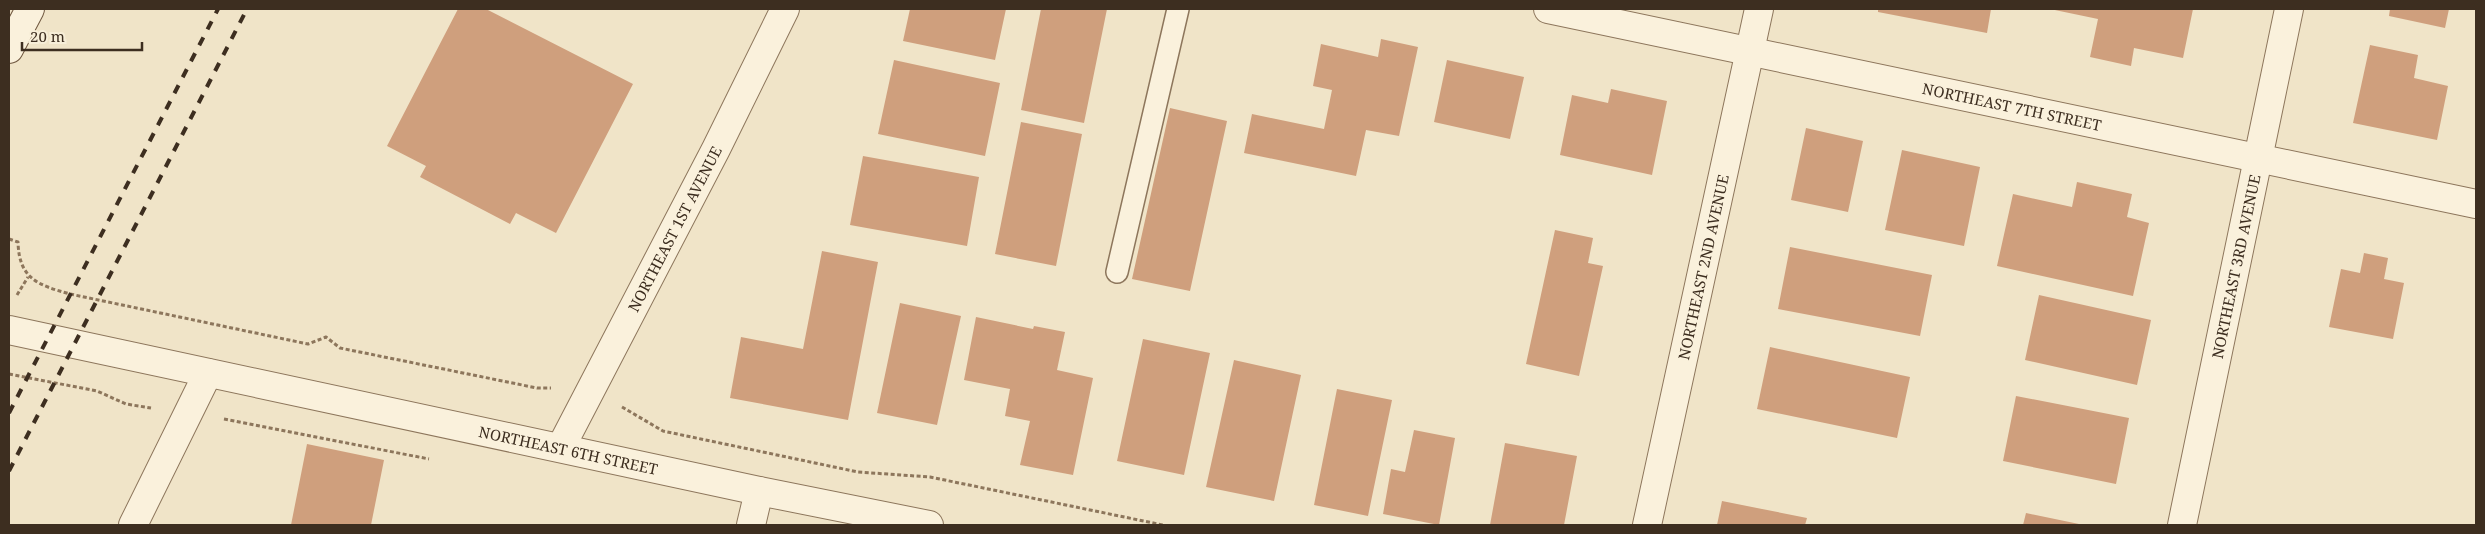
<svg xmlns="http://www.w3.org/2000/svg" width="2485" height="534" viewBox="0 0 2485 534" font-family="'Noto Serif',serif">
<rect width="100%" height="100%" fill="#f0e4c8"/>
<path fill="#cf9f7d" d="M458,9H486L633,84L556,233L516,213L510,224L420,177L426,166L387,146Z
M910,9H1006L995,60L903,41Z
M1041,9H1107L1084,123L1021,110Z
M1878,9H1991L1987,33L1878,12Z
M2050,9H2193L2183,58L2134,48L2131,66L2090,57L2098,19Z
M2390,9H2449L2445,28L2389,16Z
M1381,39L1418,47L1399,136L1366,130L1356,176L1244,153L1252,114L1324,129L1332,90L1313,86L1321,44L1378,57Z
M2370,45L2418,55L2414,78L2448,86L2437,140L2353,123Z
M894,60L1000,83L985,156L878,134Z
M1447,60L1524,77L1510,139L1434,122Z
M1611,89L1667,101L1652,175L1560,155L1572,95L1608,103Z
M1170,108L1227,121L1190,291L1132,279Z
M1021,122L1082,134L1056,266L995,254Z
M1806,128L1863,141L1848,212L1791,200Z
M1902,150L1980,167L1964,246L1885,230Z
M863,156L979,177L967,246L850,225Z
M2077,182L2132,194L2127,217L2149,223L2133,296L1997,266L2013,194L2072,207Z
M1555,230L1593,238L1588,263L1603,266L1579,376L1526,364Z
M1790,247L1932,275L1920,336L1778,309Z
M822,251L878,262L848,420L730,398L741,337L803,349Z
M2364,253L2388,258L2384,279L2404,283L2393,339L2329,327L2341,269L2360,273Z
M2039,295L2151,320L2137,385L2025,360Z
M900,303L961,316L937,425L877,413Z
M976,317L1033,329L1034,326L1065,332L1057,370L1093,378L1073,475L1020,465L1030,421L1005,416L1010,389L964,380Z
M1143,339L1210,353L1184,475L1117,461Z
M1770,347L1910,377L1897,438L1757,409Z
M1234,360L1301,375L1274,501L1206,487Z
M1337,389L1392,400L1368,516L1314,505Z
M2016,396L2129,418L2116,484L2003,461Z
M1414,430L1455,438L1439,525L1383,514L1391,469L1405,472Z
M1505,443L1577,456L1564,525H1490Z
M307,444L384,460L371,525H291Z
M1722,501L1807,518L1805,525H1717Z
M2026,513L2079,524V525H2023Z"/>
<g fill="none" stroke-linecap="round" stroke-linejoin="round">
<defs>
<path id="service" d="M1117,272L1178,9"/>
<g id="minor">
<path id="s1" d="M1548,9L2476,204"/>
<path id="s2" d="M9,330L759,491L929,525"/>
<path id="s3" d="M561,447L716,149L785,9"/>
<path d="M133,525L208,373"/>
<path d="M751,525L759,491"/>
<path id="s4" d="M1647,525L1759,9"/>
<path id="s5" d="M2182,525L2289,9"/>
</g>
<path id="secondary" d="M9,49L30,9"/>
</defs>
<use href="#service" stroke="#8d765c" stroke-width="24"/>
<use href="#minor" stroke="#8d765c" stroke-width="30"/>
<use href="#secondary" stroke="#6f573f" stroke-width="30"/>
<path stroke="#8d765c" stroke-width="3" stroke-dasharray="4 2.5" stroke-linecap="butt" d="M9,239L18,242C19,279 38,285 70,294L308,344L326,337L340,348L537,388H551
M17,295L28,277
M9,374L97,391L126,404L151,408
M622,407L663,431L858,472L930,477L1163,525
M224,419L429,459"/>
<use href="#service" stroke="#faf1dc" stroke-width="21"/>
<use href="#minor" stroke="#faf1dc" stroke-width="28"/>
<use href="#secondary" stroke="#faf1dc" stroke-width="28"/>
<path stroke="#3d2e20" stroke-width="4" stroke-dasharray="9 9" stroke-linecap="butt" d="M9,413L218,9
M9,471L247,9"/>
</g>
<g text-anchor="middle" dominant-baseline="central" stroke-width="4" stroke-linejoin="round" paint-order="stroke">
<g font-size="15" fill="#3d2e20" stroke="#f7eed8">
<text stroke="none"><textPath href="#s1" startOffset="474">NORTHEAST 7TH STREET</textPath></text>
<text stroke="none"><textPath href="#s3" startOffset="246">NORTHEAST 1ST AVENUE</textPath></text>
<text stroke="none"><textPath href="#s4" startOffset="264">NORTHEAST 2ND AVENUE</textPath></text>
<text stroke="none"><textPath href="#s5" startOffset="264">NORTHEAST 3RD AVENUE</textPath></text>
<text stroke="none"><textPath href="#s2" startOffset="572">NORTHEAST 6TH STREET</textPath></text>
</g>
</g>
<rect width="2485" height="534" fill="none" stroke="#3d2e20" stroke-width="20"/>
<path d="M22 42v8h120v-8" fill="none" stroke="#3d2e20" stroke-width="2.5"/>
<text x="30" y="42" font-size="15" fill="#3d2e20" stroke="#f7eed8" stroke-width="4" paint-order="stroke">20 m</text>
</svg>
